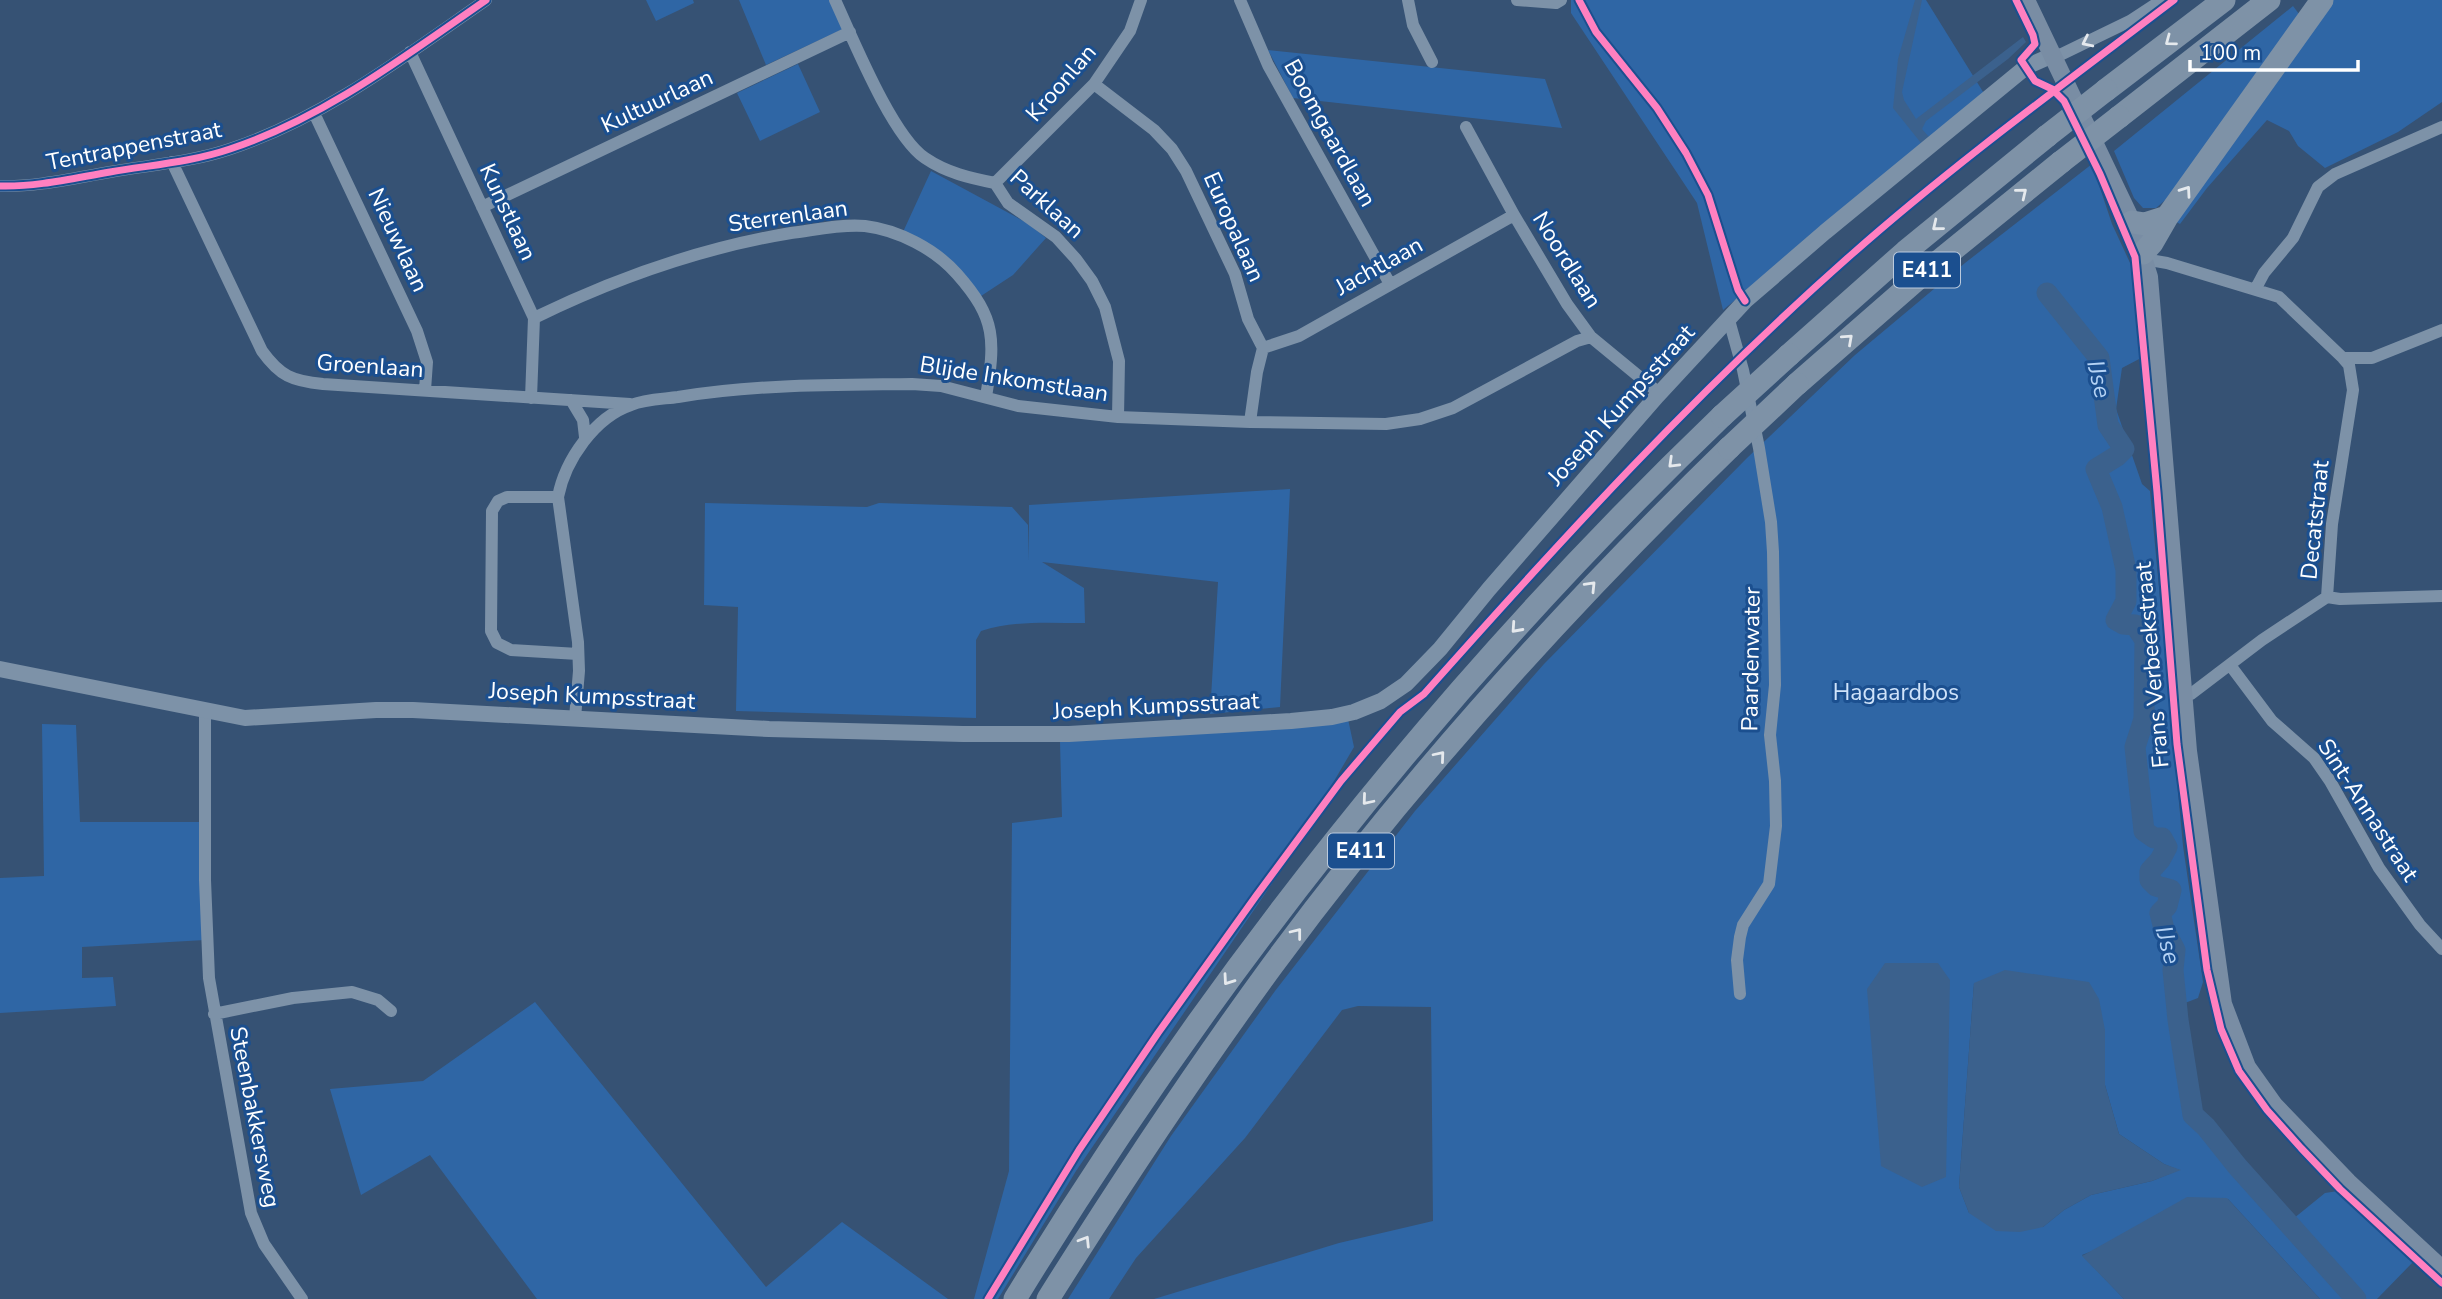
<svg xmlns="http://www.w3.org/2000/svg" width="2442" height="1299" viewBox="0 0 2442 1299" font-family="'Nunito Sans',sans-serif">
<rect width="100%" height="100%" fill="#365274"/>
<path fill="#2f66a5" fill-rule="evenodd" d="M646,0H693L694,3L656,21Z
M739,0H830L843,29L766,65Z
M1571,0H1926L1985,95L1723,310L1697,203L1571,13Z
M2332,0H2442V102L2398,132L2325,168L2298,146L2289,131L2267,120L2207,188L2180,224L2173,220Z
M2293,6L2299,14L2170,196L2156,208H2143L2134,198L2114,151Z
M1268,50L1545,79L1562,128L1293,98Z
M798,64L820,112L760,141L737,93Z
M2092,164L2112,224L2131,265L2141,358L2122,368L2116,409L2142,484L2150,491L2183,846L2203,982L2198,998L2177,1006L2193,1115L2206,1127L2288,1223L2325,1193L2338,1191L2414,1261L2377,1299H2320L2228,1199L2082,1255L2124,1299H1154L1339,1243L1433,1221L1431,1007L1358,1006L1342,1010L1245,1138L1136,1258L1109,1299H1068L1171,1136L1275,991L1415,811L1544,664L1747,458L1855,355L1965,263ZM1974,983L2105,1030V1085L2119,1134L2164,1164L2179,1170L2152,1181L2091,1195L2064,1210L2043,1227L1969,1213L1959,1187Z
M931,171L1029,224L1046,238L1013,275L981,296C956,261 941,250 903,232Z
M1290,489L1280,707L1210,714L1218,582L1042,562L1084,588L1085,623C1049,623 1015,620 981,631L976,640V718L736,711L738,607L704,605L705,503L867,507L879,503L1012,507L1028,525L1029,561V505Z
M1348,719L1354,747L1286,863L1076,1171L998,1299H974L1009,1171L1012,823L1062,817L1060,742Z
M42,724L76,725L80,822H201L205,940L82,947V978L113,977L116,1006L0,1013V878L44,876Z
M535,1002L766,1287L842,1222L948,1299H537L430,1155L361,1195L330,1089L423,1081Z"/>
<path fill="#3b618d" d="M1915,0H1922L1902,92L1904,100L1916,119L2023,37L2026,42L2008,59L1926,121L1922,129L1929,137L1921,143L1893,108L1898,59Z
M1885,963H1938L1950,980L1946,1177L1922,1187L1881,1166L1867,989Z
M2005,970L2089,982L2099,999L2105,1030V1085L2119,1134L2164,1164L2181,1170L2152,1181L2091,1195L2064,1210L2043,1227L2020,1232L1996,1231L1969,1213L1959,1187L1974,983Z
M2187,1197L2227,1198L2320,1299H2124L2082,1256Z"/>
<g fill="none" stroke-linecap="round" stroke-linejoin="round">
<path stroke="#3b618d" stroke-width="21" d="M2047,293L2099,358L2108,425L2124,449L2117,456L2096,469L2112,507L2126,570V601L2116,620L2123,624L2135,625L2145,640L2144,719L2135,747L2144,831L2154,838H2162L2167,847L2160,860L2150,871V880L2156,886L2171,890L2167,906L2160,913L2164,929L2175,950L2173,970L2178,1020L2193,1115L2206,1127L2237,1166L2356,1299"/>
<path stroke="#7d92a8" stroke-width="12" d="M835,0C853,39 892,136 925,158C947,173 970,178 995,183L1008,203L1056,237L1076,259L1092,281L1105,307L1119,361L1118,417
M1240,0L1268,65L1390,284
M1408,0L1413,25L1432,62
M1517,0L1556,3L1561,0
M410,52L534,318L531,398
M2053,55L2062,54L2130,21L2162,0
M1094,84L1154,130L1172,149L1186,171L1235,274L1248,319L1263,348L1257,372L1250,422
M314,113L417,331L427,362L425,390
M1466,127L1514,215L1567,304L1591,337L1659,393
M172,162L262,351C280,376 292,381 323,384L630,404
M995,183L1094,84L1130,31L1141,0
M0,186C37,187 74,178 110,172C150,165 192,162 230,149C324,118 405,56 486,0
M482,207L850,32
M2144,259L2167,263L2279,297L2343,358L2349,365L2353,390L2332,524L2327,597L2262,640L2191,694L2183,697
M2256,288L2264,273L2293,238L2318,187L2335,174L2442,127
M534,318C616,278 700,248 791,233C815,230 840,224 865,226C898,230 935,249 957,274C997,319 995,341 986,397
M1729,320L1743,370L1759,448L1771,522L1773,552L1775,685L1770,735L1775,781L1776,826L1769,884L1743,925L1740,937L1737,960L1740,994
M1263,348L1299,336L1514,215
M2343,358H2372L2442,330
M571,400L583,420L585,437
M558,497H507L498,501L492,511L491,631L497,643L511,650L578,654
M2327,597L2340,599L2442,596
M2230,665L2272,721L2314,758L2330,781L2379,868L2420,925L2442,949
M205,712V880L209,978L251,1213L264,1244L302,1299
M575,718L579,671L578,642L558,497C565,460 595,417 631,405C645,399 664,399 678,397C756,384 834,385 912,384L941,386L1018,406L1118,417L1250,422L1386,424L1420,419L1453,408L1577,341L1591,337
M214,1014L293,998L352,992L378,1000L391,1011"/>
<path stroke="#7d92a8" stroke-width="16" d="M0,669L245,718L376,710H413L769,729L963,734H1069L1291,721L1332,717L1354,712L1381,701L1406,684L1440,649L1489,589L1657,396L1745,301L1825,232L2026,67L2053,55"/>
<path stroke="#798da4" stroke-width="18" d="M2026,0L2132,222L2149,277L2188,751L2223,1004L2247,1067L2274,1105L2348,1182L2442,1269"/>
<path stroke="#7e92a7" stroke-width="23" d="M2106,90L2224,0
M2119,117L2269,0
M2132,222L2145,224L2167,217L2322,0
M2143,253L2152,243L2167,217
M1789,355L1905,252L2047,136
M1797,384L1923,274L2061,162
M1015,1299C1213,975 1448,679 1722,416
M1048,1299C1119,1186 1193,1074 1272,966C1408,781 1564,609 1729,448"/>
<path stroke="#7e92a7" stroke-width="23" d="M2047,136L2106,90
M2061,162L2119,117
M1722,416L1789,355
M1729,448L1797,384"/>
<defs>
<path id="cycleway" d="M1579,0L1596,32L1657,108L1686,153L1708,195L1738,290L1745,301
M2016,0L2033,35L2035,44L2021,60L2035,81L2052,89L2064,101L2100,174L2135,257L2157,492L2177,744L2207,970L2221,1029L2239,1071L2267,1110L2301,1148L2340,1189L2442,1283
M0,186C37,187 74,178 110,172C150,165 192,162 230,149C324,118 405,56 486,0
M988,1299L1079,1150L1158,1033L1256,896L1341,781L1400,712L1424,694C1560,541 1697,391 1851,255C1954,164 2065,83 2174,0"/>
</defs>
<use href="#cycleway" stroke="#1b4f8f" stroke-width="11"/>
<use href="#cycleway" stroke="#ff80c0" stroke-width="7"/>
</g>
<defs><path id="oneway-chevron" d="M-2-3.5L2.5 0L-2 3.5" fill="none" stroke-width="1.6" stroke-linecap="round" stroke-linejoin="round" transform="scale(1.75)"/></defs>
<g stroke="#e5e9ed">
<use href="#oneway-chevron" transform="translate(2170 41) rotate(143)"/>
<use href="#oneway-chevron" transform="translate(2186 191) rotate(-55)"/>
<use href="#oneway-chevron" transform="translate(2022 193) rotate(-39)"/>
<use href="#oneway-chevron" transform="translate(1937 226) rotate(141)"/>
<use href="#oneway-chevron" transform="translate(1848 339) rotate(-42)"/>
<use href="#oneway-chevron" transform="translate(1673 463) rotate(136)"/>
<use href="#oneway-chevron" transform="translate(1591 586) rotate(-46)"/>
<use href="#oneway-chevron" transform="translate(1516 628) rotate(132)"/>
<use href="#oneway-chevron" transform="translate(1440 756) rotate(-50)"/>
<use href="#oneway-chevron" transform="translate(1367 800) rotate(130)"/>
<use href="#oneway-chevron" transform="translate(1297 933) rotate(-52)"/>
<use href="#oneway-chevron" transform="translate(1228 980) rotate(125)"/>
<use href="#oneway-chevron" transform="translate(1085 1241) rotate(-58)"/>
</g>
<use stroke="#e5e9ee" href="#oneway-chevron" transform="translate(2087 42) rotate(154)"/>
<g text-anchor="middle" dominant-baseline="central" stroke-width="6" stroke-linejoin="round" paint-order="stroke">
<g fill="#1b4f8f" stroke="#bbcadd" stroke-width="2">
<rect x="1894" y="252.5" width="66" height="35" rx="5"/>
<rect x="1328" y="833.5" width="66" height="35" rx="5"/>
</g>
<g font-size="21" font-weight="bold" fill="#fff">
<text x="1927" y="270">E411</text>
<text x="1361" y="851">E411</text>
</g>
<g font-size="23" fill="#fff" stroke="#1b4f8f">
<text transform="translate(1061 83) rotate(-49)">Kroonlan</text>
<text transform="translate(657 101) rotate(-25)">Kultuurlaan</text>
<text transform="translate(1330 133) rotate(61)">Boomgaardlaan</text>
<text transform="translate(134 146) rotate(-11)">Tentrappenstraat</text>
<text transform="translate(1047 204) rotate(42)">Parklaan</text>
<text transform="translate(508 212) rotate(65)">Kunstlaan</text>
<text transform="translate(788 216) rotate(-8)">Sterrenlaan</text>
<text transform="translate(1234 227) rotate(66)">Europalaan</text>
<text transform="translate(398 240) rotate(65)">Nieuwlaan</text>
<text transform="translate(1567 260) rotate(58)">Noordlaan</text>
<text transform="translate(1379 266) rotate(-29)">Jachtlaan</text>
<text transform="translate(370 366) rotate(4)">Groenlaan</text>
<text transform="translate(1014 379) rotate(9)">Blijde Inkomstlaan</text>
<text transform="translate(1621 405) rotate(-48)">Joseph Kumpsstraat</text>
<text transform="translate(2315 520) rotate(-84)">Decatstraat</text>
<text transform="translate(1751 659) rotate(-89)">Paardenwater</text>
<text transform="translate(2152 665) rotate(-95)">Frans Verbeekstraat</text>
<text transform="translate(592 696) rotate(3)">Joseph Kumpsstraat</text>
<text transform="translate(1156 706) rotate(-3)">Joseph Kumpsstraat</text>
<text transform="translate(2368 810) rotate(57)">Sint-Annastraat</text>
<text transform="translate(255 1117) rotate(79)">Steenbakkersweg</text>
</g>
<g font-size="23" fill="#cfe3fa" stroke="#1b4f8f">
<text x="1896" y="692">Hagaardbos</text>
</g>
<g font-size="24" font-style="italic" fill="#b5d3f5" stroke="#1b4f8f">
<text transform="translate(2099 379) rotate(77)">IJse</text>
<text transform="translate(2168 945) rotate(75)">IJse</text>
</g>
</g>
<path d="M2190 60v10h168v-10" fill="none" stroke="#ffffff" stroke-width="3.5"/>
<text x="2200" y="60" font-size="21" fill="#ffffff" stroke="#1b4f8f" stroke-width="5" paint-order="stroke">100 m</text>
</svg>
